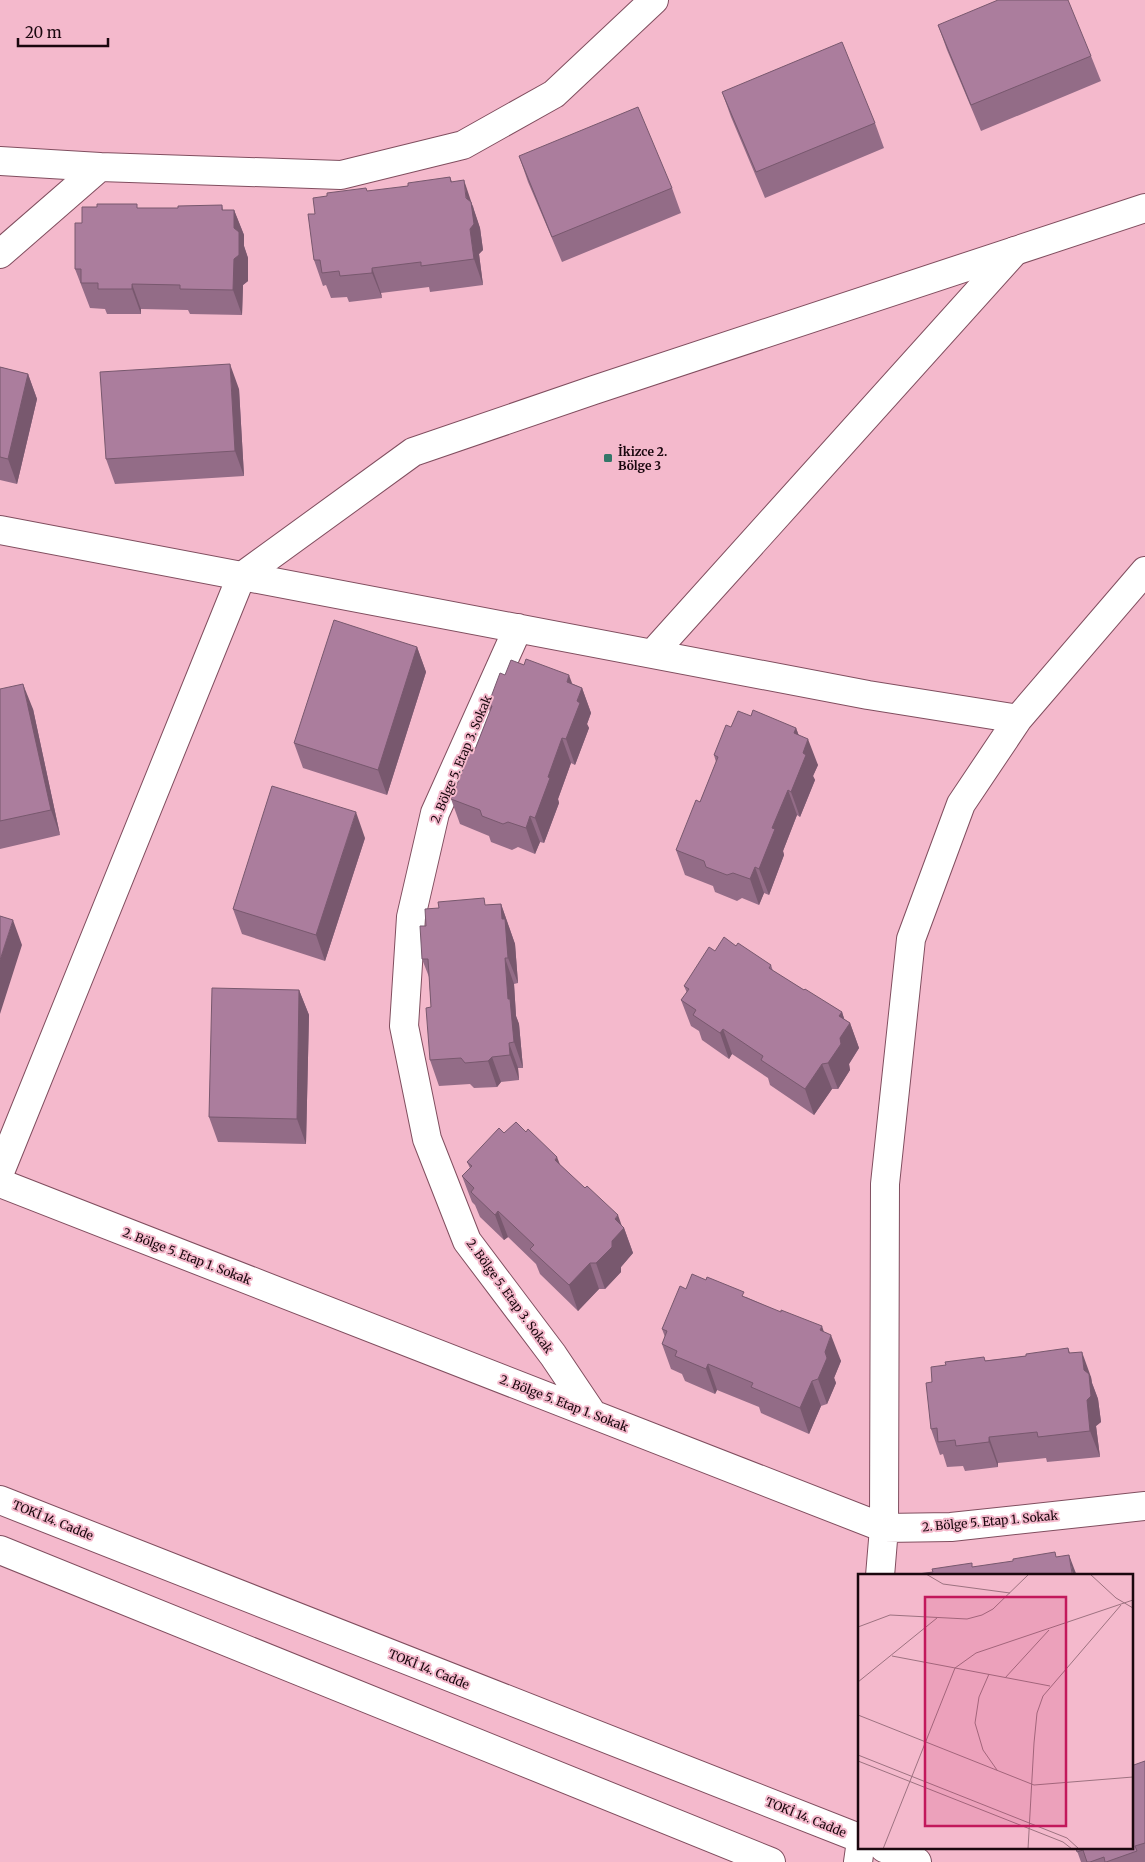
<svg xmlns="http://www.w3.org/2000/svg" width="1145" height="1862" viewBox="0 0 1145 1862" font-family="Merriweather,serif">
<rect width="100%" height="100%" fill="#f4b9cc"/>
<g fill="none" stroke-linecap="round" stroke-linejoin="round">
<defs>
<path id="minor" d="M0,161L100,167L341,175L463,145L554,94L654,0
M0,254L100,167
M0,530L868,695L1018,719
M518,628L435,813L411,917L404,1026L427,1139L467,1241L553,1355L592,1413
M653,653L1015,251
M0,1183L884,1528L951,1527L1145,1506
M880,1576L884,1528L885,1184L911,939L961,804L1018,719L1145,571
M858,1862L860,1848"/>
<path id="tertiary" d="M0,1172L241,577L413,452L594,390L1145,208"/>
<path id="secondary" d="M0,1500L859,1838
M0,1550L771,1862
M884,1848L917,1862"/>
</defs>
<use href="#minor" stroke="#804e5f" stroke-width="30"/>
<use href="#tertiary" stroke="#804e5f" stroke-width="30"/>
<use href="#secondary" stroke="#804e5f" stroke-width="30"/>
<use href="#minor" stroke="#fff" stroke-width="28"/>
<use href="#tertiary" stroke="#fff" stroke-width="28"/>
<use href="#secondary" stroke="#fff" stroke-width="28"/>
</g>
<path fill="#936c87" d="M938,25L1091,56L1101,81L981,131L947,50Z
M722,92L875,123L884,148L765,198L731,117Z
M519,156L672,188L681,213L562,262L528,182Z
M450,177L452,182L473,206L474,210L480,228L483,250L479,254L483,285L430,292L429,287L381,293L382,298L349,302L347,297L331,298L326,285L323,286L314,260L315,214L408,186Z
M222,205L223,210H234L244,235V246L248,258V281L243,285L242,315L190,314L188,310L141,309V314H107L105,309L90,308L75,269L82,223L138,208H178Z
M0,367L28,374L37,399L17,484L0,480Z
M239,389L244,476L115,484L106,459Z
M417,647L426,672L387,795L303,768L294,743Z
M505,675L573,684L582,688L591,713L587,724L589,728L575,765L571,763L558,799L559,803L544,843L540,842L535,854L518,847L512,850L491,842L489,836L460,824L451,799L474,752L490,712L488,705Z
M0,689L33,709L60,835L0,849Z
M751,716L796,728L799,736L818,765L813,776L815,780L800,817L797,815L783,851L784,855L769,895L764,893L759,905L742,898L737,901L715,892L713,886L685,875L676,850L700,802L716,762L714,755L731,727Z
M365,838L325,961L242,934L233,909Z
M501,904L515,944L518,983L514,984L516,1016L519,1024L523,1068H518L519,1080L501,1082L497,1087L474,1088L470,1084L439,1086L430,1060L431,1007L429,977L422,959L487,905Z
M736,946L771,965L773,971L804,990L842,1012L844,1019L850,1023L859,1048L849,1064L850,1070L838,1089H832L814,1115L770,1085L768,1078L732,1054L729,1059L702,1040L699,1031L691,1026L681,1000L687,993L684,986L715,951Z
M299,990L309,1015L306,1144L218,1142L209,1117Z
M504,1133L560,1165L624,1228L633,1253L621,1267V1272L605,1289H599L578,1311L540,1274L536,1264L508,1237L504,1240L480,1217L475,1205L472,1202L462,1176L470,1168L467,1162Z
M686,1289L746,1297L824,1332L841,1361L834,1378L836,1383L827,1404L821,1406L809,1434L761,1413L759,1407L717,1390L715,1394L685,1381L682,1374L671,1369L662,1344L665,1337L662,1329Z
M1068,1348L1070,1353L1091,1377L1092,1383L1098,1399L1101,1422L1096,1426L1100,1457L1047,1462L1046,1458L998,1463V1467L965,1471L963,1466L947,1467L943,1454L940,1455L931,1429L932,1382L946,1365L1026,1356Z
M1145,1761V1862H1081L1076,1848Z"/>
<path fill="#78586e" d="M464,180L480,228L483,250L479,254L483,285L474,259Z
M234,210L244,235V246L248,258V281L243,285L242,315L233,290Z
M372,268L381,293L382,298L372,273Z
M132,284L141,309V314L132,289Z
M230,364L239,389L244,476L235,451Z
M28,374L37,399L17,484L8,459Z
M417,647L426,672L387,795L378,770Z
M569,675L578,699L582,688L591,713L587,724L589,728L575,765L566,739L567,682Z
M23,684L33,709L60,835L51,810Z
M796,728L804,750L808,739L818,765L813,776L815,780L800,817L791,792L794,733Z
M562,738L571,763L558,799L559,803L544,843L535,818L548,777Z
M788,790L797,815L783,851L784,855L769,895L759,869L772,828Z
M356,812L365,838L325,961L316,935Z
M530,816L540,842L535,854L526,828Z
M755,867L764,893L759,905L750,879Z
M501,904L515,944L518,983L508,958L502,919Z
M13,920L22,945L0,1014V960Z
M505,958L514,984L516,1016L519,1024L523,1068L514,1042L508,999Z
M299,990L309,1015L306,1144L297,1119Z
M842,1012L847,1027L850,1023L859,1048L849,1064L850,1070L838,1089L828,1063L839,1016Z
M723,1029L732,1054L729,1059L720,1033Z
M509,1043L518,1068L519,1080L510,1055Z
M492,1057L501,1082L497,1087L488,1061Z
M822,1064L832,1089L814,1115L805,1089Z
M557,1157L567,1182L555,1160Z
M498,1211L508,1237L504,1240L495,1215Z
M618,1215L623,1229L624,1228L633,1253L621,1267V1272L605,1289L596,1263L612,1241L615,1219Z
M590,1263L599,1289L578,1311L569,1285Z
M822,1326L828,1344L831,1335L841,1361L834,1378L825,1352L820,1330Z
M1082,1352L1091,1377L1092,1383L1098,1399L1101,1422L1096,1426L1100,1457L1090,1431Z
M827,1358L836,1383L827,1404L818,1379Z
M708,1364L717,1390L715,1394L706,1369Z
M812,1381L821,1406L809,1434L800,1408Z
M989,1437L998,1463V1467L989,1442Z
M1069,1555L1077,1576H1073Z"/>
<path fill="#ab7d9d" stroke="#78586e" d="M998,0H1068L1091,56L971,105L938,25Z
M842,42L875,123L756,172L722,92Z
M638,107L672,188L552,237L519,156Z
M450,177L451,182L464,180L466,198L471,202L474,224L470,229L474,259L421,266V262L372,268V273L340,276L339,271L322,273L320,260H314L308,214H315L313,198L327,196V193L366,188L367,191L408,186V183Z
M97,204H137V208H178V206L222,205V210H234V228L239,232V255L234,259L233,290L180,289V285L132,284V289H98V283H81V269H75V223H82V207H97Z
M230,364L235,451L106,459L100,372Z
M0,367L28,374L8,459L0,457Z
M334,620L417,647L378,770L294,743Z
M526,659L569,675L567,682L582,688L577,701L580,703L566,739L562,738L548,777L550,778L535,818L530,816L526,828L508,822L503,824L482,816L480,810L451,799L471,750L474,752L492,706L488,705L500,673L505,675L511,660L524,665Z
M23,684L51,810L0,821V689Z
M753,710L796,728L794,733L808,739L803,753L806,755L791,792L788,790L772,828L775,829L759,869L755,867L750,879L733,873L727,875L706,867L704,861L676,850L696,800L700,802L718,757L714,755L726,725L731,727L738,711L751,716Z
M272,786L356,812L316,935L233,909Z
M484,898L485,905L501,904L502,919H505L508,958H505L508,999H510L514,1042L509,1043L510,1055L492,1057L488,1061L465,1063L461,1058L430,1060L426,1008L431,1007L428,959H422L420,926H426L425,909L439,908L438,902Z
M0,916L13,920L0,960Z
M724,937L736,946L738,943L771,965L769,968L804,990L805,989L842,1012L839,1016L850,1023L840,1038L841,1044L828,1063L822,1064L805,1089L761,1060L763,1056L723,1029L720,1033L693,1015L696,1010L681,1000L689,989L684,986L709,947L715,951Z
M212,988L299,990L297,1119L209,1117Z
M516,1122L526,1132L528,1129L557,1157L555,1160L585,1188L587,1186L618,1215L615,1219L624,1228L612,1241V1247L596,1263H590L569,1285L530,1249L534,1245L498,1211L495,1215L471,1192L474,1188L462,1176L472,1166L467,1162L499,1128L504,1133Z
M692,1274L706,1280L707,1277L744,1292L742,1296L781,1312V1310L822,1326L820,1330L831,1335L825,1352L827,1358L818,1379L812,1381L800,1408L751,1387L753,1383L708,1364L706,1369L675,1356L677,1351L662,1344L667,1331L662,1329L680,1286L686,1289Z
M1068,1348L1069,1353L1082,1352L1084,1370L1089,1374L1091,1396L1087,1400L1090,1431L1038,1437L1037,1432L989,1437V1442L956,1446L955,1440L938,1442L937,1428L931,1429L926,1383L932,1382L931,1367L946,1365L945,1362L984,1357L985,1361L1026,1356V1354Z
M1055,1552L1056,1557L1069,1555L1072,1573L1075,1576H918V1574L933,1572L932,1569L972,1563V1567L1013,1561V1559Z
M1145,1761V1843L1135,1846L1137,1851L1106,1862H1105L1104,1857L1090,1862H1087L1083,1850L1077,1852L1076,1848H1131V1766Z"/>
<rect fill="#347769" stroke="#f4b9cc" stroke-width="2" x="603" y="453" width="10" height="10" rx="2.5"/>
<g text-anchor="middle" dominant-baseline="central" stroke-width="4" stroke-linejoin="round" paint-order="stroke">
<g font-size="12" font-weight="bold" fill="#1a070e" stroke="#f4b9cc" text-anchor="start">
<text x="618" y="451">İkizce 2.<tspan x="618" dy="14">Bölge 3</tspan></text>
</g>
<g font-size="12" fill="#1a070e" stroke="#f4b9cc">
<text transform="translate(461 759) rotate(-67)">2. Bölge 5. Etap 3. Sokak</text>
<text transform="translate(187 1256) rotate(21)">2. Bölge 5. Etap 1. Sokak</text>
<text transform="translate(510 1296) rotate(54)">2. Bölge 5. Etap 3. Sokak</text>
<text transform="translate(564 1403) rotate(21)">2. Bölge 5. Etap 1. Sokak</text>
<text transform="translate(53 1520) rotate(22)">TOKİ 14. Cadde</text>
<text transform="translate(990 1521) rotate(-5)">2. Bölge 5. Etap 1. Sokak</text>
<text transform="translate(429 1669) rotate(22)">TOKİ 14. Cadde</text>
<text transform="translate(806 1817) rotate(22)">TOKİ 14. Cadde</text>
</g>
</g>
<g transform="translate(858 1574)">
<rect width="275" height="275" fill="#f4b9cc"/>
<path fill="none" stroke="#9d7280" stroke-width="1" d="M68,0L85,10L152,19M232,0L258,24L275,34M0,53L32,41L109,45L124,41L135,35L171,0M34,82L192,112M131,100L121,123L117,149L125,176L139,196M147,104L191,56M0,108L79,44M0,141L176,211L275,203M0,181L209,264L221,275M0,187L205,268L214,275M25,275L97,94L118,79L275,26M170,275L176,169L179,139L185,122L263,31"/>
<path fill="#c2185b" fill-opacity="0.15" stroke="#c2185b" stroke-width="2.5" d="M67,23H208V252H67Z"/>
<rect width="275" height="275" fill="none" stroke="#1a070e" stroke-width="2.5"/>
</g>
<path d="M18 38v8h90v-8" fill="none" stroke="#1a070e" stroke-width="2.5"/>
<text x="25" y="38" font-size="15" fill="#1a070e" stroke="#f4b9cc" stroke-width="4" paint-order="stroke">20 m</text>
</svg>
